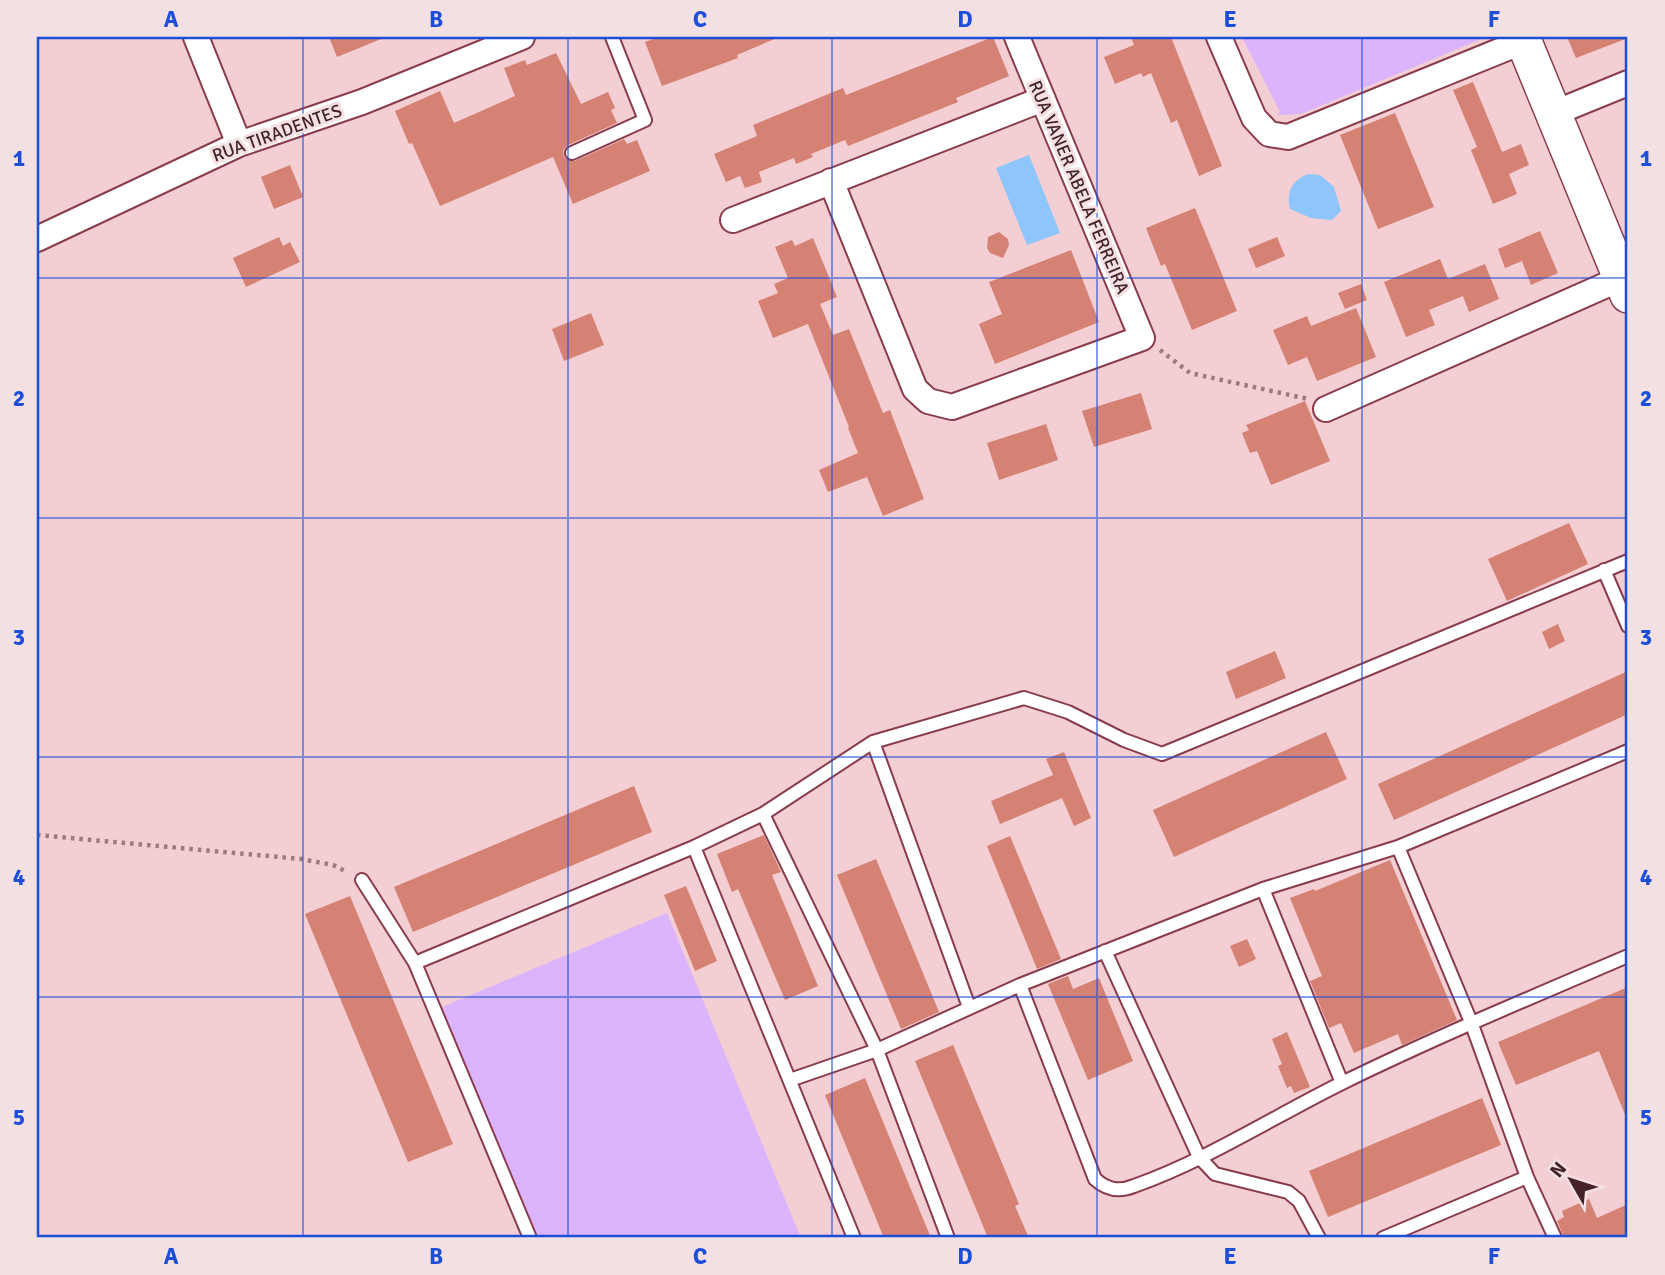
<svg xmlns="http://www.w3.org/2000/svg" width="1665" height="1275" viewBox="0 0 1665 1275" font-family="Signika,sans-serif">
<rect width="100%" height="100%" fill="#f3ced2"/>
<path fill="#dcb3fd" d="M1242,37H1486L1301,114L1277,115L1280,112Z
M667,913L801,1238H537L442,1007Z"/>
<path fill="#8ec5fc" d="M1029,155L1060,233L1027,245L996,168Z
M1308,174L1320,175L1334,187L1341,211L1332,220L1311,218L1290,209C1286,192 1292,180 1308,174Z"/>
<path fill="#d58174" d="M329,37H386L337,57Z
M659,37H779L737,55L738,58L662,86L645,42Z
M993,37L1009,76L956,98L958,102L848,146L845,140L811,154L813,157L796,164L794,158L759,172L762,182L745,188L740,176L726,182L714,154L757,136L753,125L843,88L846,95Z
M1131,37H1171L1222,166L1199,176L1177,120L1171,123L1151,73L1143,77L1141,73L1115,84L1104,57L1134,45Z
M1567,37H1628V38L1576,58Z
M556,53L581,104L608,92L615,108L611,110L617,123L568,145L563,151L564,157L568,160L575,161L624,139L627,144L637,140L650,171L573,204L553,157L440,206L412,143L409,144L395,111L440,91L454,123L515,96L504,68L525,60L527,65Z
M1473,82L1502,152L1521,144L1529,165L1509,174L1517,194L1493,204L1471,150L1477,147L1453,90Z
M1395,113L1434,207L1378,229L1340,135Z
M290,165L303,197L274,209L261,177Z
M1195,208L1237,311L1192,330L1165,264L1161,266L1146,228Z
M1540,231L1558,273L1531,285L1522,261L1505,268L1498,249Z
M999,232L1008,239L1009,245L1003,258L990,253L987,248L988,237Z
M279,237L283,246L290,242L300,262L246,287L233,258Z
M1277,237L1285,256L1256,268L1248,249Z
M813,238L837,297L820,304L833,335L849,329L883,413L890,410L924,499L883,516L867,477L828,492L819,470L858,453L848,428L849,427L808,324L773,338L758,301L778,293L774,284L788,278L775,247L792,240L795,246Z
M1071,250L1099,322L995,364L979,324L1002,314L989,282Z
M1440,259L1448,279L1485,264L1499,299L1469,312L1463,296L1429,310L1435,325L1406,337L1384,282Z
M1361,284L1367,300L1345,309L1338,293Z
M1356,308L1376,357L1317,381L1307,357L1288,365L1273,330L1307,316L1311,326Z
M591,313L604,345L564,361L552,329Z
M1141,393L1152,429L1094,447L1082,411Z
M1305,401L1330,461L1271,485L1257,451L1250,453L1242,433L1249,430L1246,425Z
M1046,424L1058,460L999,480L987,443Z
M1569,523L1588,564L1507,601L1488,559Z
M1558,624L1565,641L1549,649L1542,632Z
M1275,651L1286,678L1236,699L1226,672Z
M1628,671V714L1394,820L1378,784Z
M1326,732L1347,779L1174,857L1153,810Z
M1064,752L1091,818L1074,826L1062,798L1000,824L991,801L1053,775L1046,759Z
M634,786L652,832L413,932L394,887Z
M764,835L781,872L772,875L818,986L785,1000L738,889L732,892L717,854Z
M1010,836L1061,959L1037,969L987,846Z
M876,859L939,1012L901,1029L837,875Z
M1390,860L1457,1020L1402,1045L1398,1034L1354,1053L1341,1023L1329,1028L1310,981L1322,976L1290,898L1314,889L1315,891Z
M686,886L717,961L695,971L664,895Z
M350,896L453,1144L408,1162L305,914Z
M1247,939L1256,959L1239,967L1230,946Z
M1068,976L1073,989L1099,978L1133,1061L1088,1080L1048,984Z
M1628,987V1122L1599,1051L1516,1085L1498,1042Z
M1287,1032L1310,1087L1294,1093L1291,1086L1287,1088L1278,1066L1282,1064L1272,1039Z
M953,1045L1019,1204L1015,1206L1029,1238H988L915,1061Z
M865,1078L931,1238H884L825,1095Z
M1482,1098L1501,1145L1328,1217L1309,1171Z
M1589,1199L1597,1218L1628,1204V1238H1564L1557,1221L1564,1217L1562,1211Z"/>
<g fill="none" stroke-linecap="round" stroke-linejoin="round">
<defs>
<path id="lane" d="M572,153L645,120L612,37
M1604,570L1628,626
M873,742L969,1007
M763,814L877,1050L948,1238
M694,847L854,1238
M1398,847L1471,1022L1527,1177L1555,1238
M362,880L415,963L694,847L763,814L873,742L1024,698L1068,712L1124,740L1162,754L1628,561
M1263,889L1342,1083
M1105,951L1199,1157L1215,1174L1288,1192L1299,1201L1319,1238
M415,963L530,1238
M1020,985L1095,1179C1107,1190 1119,1192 1134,1186C1207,1160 1273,1117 1342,1083C1436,1037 1532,997 1628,956
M790,1080L877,1050L1020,985L1263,889L1398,847L1628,751
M1383,1238L1527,1177"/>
<path id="street" d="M196,37L239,144
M1219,37L1254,118L1269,134L1288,137L1524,41
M1552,114L1628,83
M831,181L915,389L928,401L952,407L1142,338L1017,37
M733,220L1043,99
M37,239L239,144L362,102L522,37
M1326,409L1622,278"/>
<path id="secondary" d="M1522,37L1628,295"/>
</defs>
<use href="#lane" stroke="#893c4c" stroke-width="16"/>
<use href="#street" stroke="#893c4c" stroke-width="28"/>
<use href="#secondary" stroke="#893c4c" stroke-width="38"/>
<path stroke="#9e7a7f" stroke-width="4.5" stroke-dasharray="3.5 5" stroke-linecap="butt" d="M1160,350L1190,373L1308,399
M37,835L301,859L333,865L347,872"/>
<use href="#lane" stroke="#fff" stroke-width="12"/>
<use href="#street" stroke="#fff" stroke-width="24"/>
<use href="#secondary" stroke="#fff" stroke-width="35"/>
</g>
<path fill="none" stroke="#1d4ed8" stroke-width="2" stroke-opacity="0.55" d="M303,37V1238M568,37V1238M832,37V1238M1097,37V1238M1362,37V1238M37,278H1628M37,518H1628M37,757H1628M37,997H1628"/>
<g text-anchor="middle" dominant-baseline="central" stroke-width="6" stroke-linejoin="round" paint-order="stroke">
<g font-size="18" fill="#452229" stroke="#f3e0e3">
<text transform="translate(277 133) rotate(-20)">RUA TIRADENTES</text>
<text transform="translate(1079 187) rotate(67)">RUA VANER ABELA FERREIRA</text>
</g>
</g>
<rect width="1665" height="1275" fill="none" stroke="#f3e0e3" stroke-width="77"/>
<g transform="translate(1571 1180) rotate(309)" stroke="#f3e0e3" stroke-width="5" paint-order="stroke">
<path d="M0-5L12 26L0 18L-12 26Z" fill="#452229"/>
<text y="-10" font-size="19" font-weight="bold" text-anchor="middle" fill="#452229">N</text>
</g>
<rect x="38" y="38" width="1588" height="1198" fill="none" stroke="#1d4ed8" stroke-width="2.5"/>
<g font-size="23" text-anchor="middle" font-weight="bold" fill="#1d4ed8">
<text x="171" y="27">A</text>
<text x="436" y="27">B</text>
<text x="700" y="27">C</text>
<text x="965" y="27">D</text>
<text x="1230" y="27">E</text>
<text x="1494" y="27">F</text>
<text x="19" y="166">1</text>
<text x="1646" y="166">1</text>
<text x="19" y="406">2</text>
<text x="1646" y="406">2</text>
<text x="19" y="645">3</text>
<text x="1646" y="645">3</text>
<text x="19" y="885">4</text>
<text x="1646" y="885">4</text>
<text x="19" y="1125">5</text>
<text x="1646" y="1125">5</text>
<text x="171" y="1264">A</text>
<text x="436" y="1264">B</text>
<text x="700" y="1264">C</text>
<text x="965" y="1264">D</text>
<text x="1230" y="1264">E</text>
<text x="1494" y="1264">F</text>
</g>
</svg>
